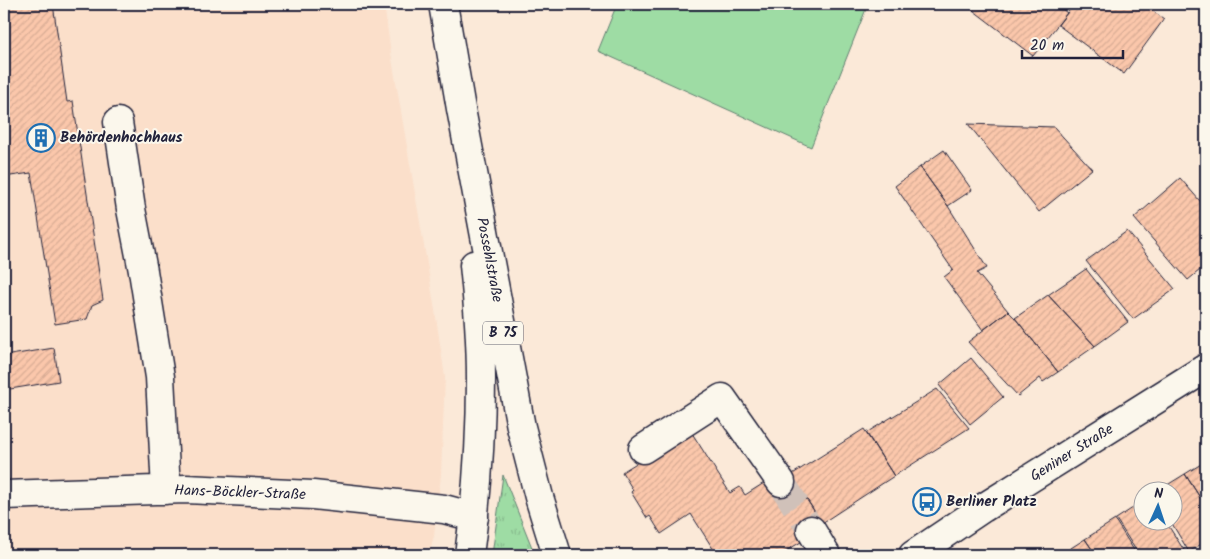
<svg xmlns="http://www.w3.org/2000/svg" width="1210" height="559" viewBox="0 0 1210 559" font-family="Kalam,sans-serif">
<defs>
<pattern id="grass-tufts" width="24" height="20" patternUnits="userSpaceOnUse" patternTransform="scale(1.25)"><rect width="24" height="20" fill="#9edca4"/><path d="M3 7l-1-3M5 7V3M7 7l1-3M15 17l-1-3M17 17v-4M19 17l1-3" fill="none" stroke="#88bc8e"/></pattern>
<pattern id="building-hatch" width="6" height="6" patternUnits="userSpaceOnUse" patternTransform="scale(1.25)"><rect width="6" height="6" fill="#fbc7ab"/><path d="M-1 1l2-2M0 6l6-6M5 7l2-2" fill="none" stroke="#d7ab94"/></pattern>
</defs>
<rect width="100%" height="100%" fill="#fbe9d8"/>
<filter id="ink" filterUnits="userSpaceOnUse"><feTurbulence type="fractalNoise" baseFrequency=".02" numOctaves="2"/><feDisplacementMap in="SourceGraphic" scale="10" xChannelSelector="R" yChannelSelector="G"/><feConvolveMatrix kernelMatrix="1 2 1 2 8 2 1 2 1" color-interpolation-filters="sRGB"/></filter>
<g filter="url(#ink)">
<path fill="#fbdfca" d="M4,4H384L391,53L434,304L445,377L441,475L434,536L429,555H4Z"/>
<path fill="url(#grass-tufts)" stroke="#607f70" d="M503,475L535,555H492Z"/>
<path fill="#9edca4" stroke="#607f70" d="M617,4H868L811,147L598,51Z"/>
<path fill="url(#building-hatch)" stroke="#22223b" d="M4,4H53L67,102L73,101L103,300L92,305L87,319L55,324L31,173L4,177Z
M965,4H1056L1067,13L1033,56Z
M1074,4H1143L1164,19L1124,74L1058,25Z
M968,124L1054,127L1092,169L1039,212Z
M944,150L972,190L948,206L920,167Z
M920,167L948,206L987,268L977,273L1008,311L983,330L944,277L953,270L895,186Z
M1180,178L1206,208V265L1188,280L1134,218Z
M1127,231L1175,289L1133,319L1086,261Z
M1086,269L1128,322L1095,346L1048,295Z
M1048,295L1095,346L1058,372L1015,318Z
M1008,311L1015,318L1058,372L1043,382L1040,378L1018,396L968,342Z
M54,348L59,381L4,390V356Z
M971,358L1003,397L970,424L939,385Z
M937,389L969,428L894,476L866,433Z
M864,429L894,476L822,523L791,475Z
M690,430L730,493L740,487L745,495L764,483L769,490L791,475L822,523L798,538L801,542L779,555H717L691,514L661,534L650,516L647,518L631,492L633,490L622,472Z
M1206,461V507L1185,474Z
M1185,474L1206,507V541L1189,552L1171,522H1172V492H1156Z
M1142,502V522H1166L1187,555H1139L1116,519Z
M1115,520L1137,555H1096L1085,539Z
M1085,539L1096,555H1060Z"/>
<g fill="none" stroke-linecap="round" stroke-linejoin="round">
<path stroke="#d0c1b9" stroke-width="28" stroke-dasharray="28 14" stroke-linecap="butt" d="M781,482L811,530"/>
<defs>
<path id="minor" d="M118,122L131,209L143,271L160,377L166,490
M643,449L722,398L781,482
M4,495L186,489L313,495L444,509L474,517
M811,530L826,555
M913,555L983,508L1206,368"/>
<path id="major" d="M443,4L461,109L521,427L539,497L557,555
M469,555C477,497 481,438 481,379C481,341 478,303 474,265"/>
</defs>
<use href="#minor" stroke="#22223b" stroke-width="31"/>
<use href="#major" stroke="#22223b" stroke-width="31"/>
<use href="#minor" stroke="#fbf7ec" stroke-width="28"/>
<use href="#major" stroke="#fbf7ec" stroke-width="28"/>
</g>
</g>
<defs>
<symbol id="building-ring" viewBox="-11 -11 22 22"><circle r="9.5" fill="#fbf7ec" stroke="#1f6fb2" stroke-width="1.5"/><path d="M-4-6H4V6H1V3H-1V6H-4ZM-2.5-4.3h1.7v1.8h-1.7ZM.8-4.3h1.7v1.8H.8ZM-2.5-1h1.7V.8h-1.7ZM.8-1h1.7V.8H.8Z" fill="#1f6fb2"/></symbol>
<symbol id="bus-ring" viewBox="-11 -11 22 22"><circle r="9.5" fill="#fbf7ec" stroke="#1f6fb2" stroke-width="1.5"/><path d="M-5-6H5V4H4V6H2V4H-2V6H-4V4H-5ZM-3.5-4V0h7V-4ZM-3.5 1.2v1.5H-2V1.2ZM2 1.2v1.5H3.5V1.2Z" fill="#1f6fb2"/></symbol>
</defs>
<g fill-rule="evenodd">
<use href="#building-ring" x="25" y="122" width="32" height="32"/>
<use href="#bus-ring" x="911" y="486" width="32" height="32"/>
</g>
<g text-anchor="middle" dominant-baseline="central" stroke-width="4" stroke-linejoin="round" paint-order="stroke">
<rect fill="#fbf7ec" stroke="#636270" stroke-width="1" x="483" y="321.5" width="40" height="23" rx="4"/>
<g font-size="14" font-weight="bold" fill="#22223b">
<text x="503" y="333">B 75</text>
</g>
<g font-size="15" font-weight="bold" fill="#22223b" stroke="#fbf7ec" text-anchor="start">
<text x="60" y="138">Behördenhochhaus</text>
<text x="946" y="502">Berliner Platz</text>
</g>
<g font-size="15" fill="#22223b" stroke="#fbf7ec">
<text transform="translate(489 260) rotate(79)">Possehlstraße</text>
<text transform="translate(1072 453) rotate(-32)">Geniner Straße</text>
<text transform="translate(240 493) rotate(2)">Hans-Böckler-Straße</text>
</g>
</g>
<rect width="1210" height="559" fill="none" stroke="#fbf7ec" stroke-width="20"/>
<rect x="10" y="10" width="1190" height="539" fill="none" stroke="#22223b" stroke-width="2" filter="url(#ink)"/>
<g transform="translate(1158 506) rotate(3)"><circle r="24" fill="#fbf7ec" stroke="#a4a2a5"/>
<path d="M0-4L9 19L0 12L-9 19Z" fill="#1f6fb2"/>
<text y="-8" font-size="14" font-weight="bold" text-anchor="middle" fill="#22223b">N</text>
</g>
<path d="M1022 50v8h101v-8" fill="none" stroke="#22223b" stroke-width="2.5"/>
<text x="1030" y="50" font-size="15" fill="#22223b" stroke="#fbf7ec" stroke-width="4" paint-order="stroke">20 m</text>
</svg>
